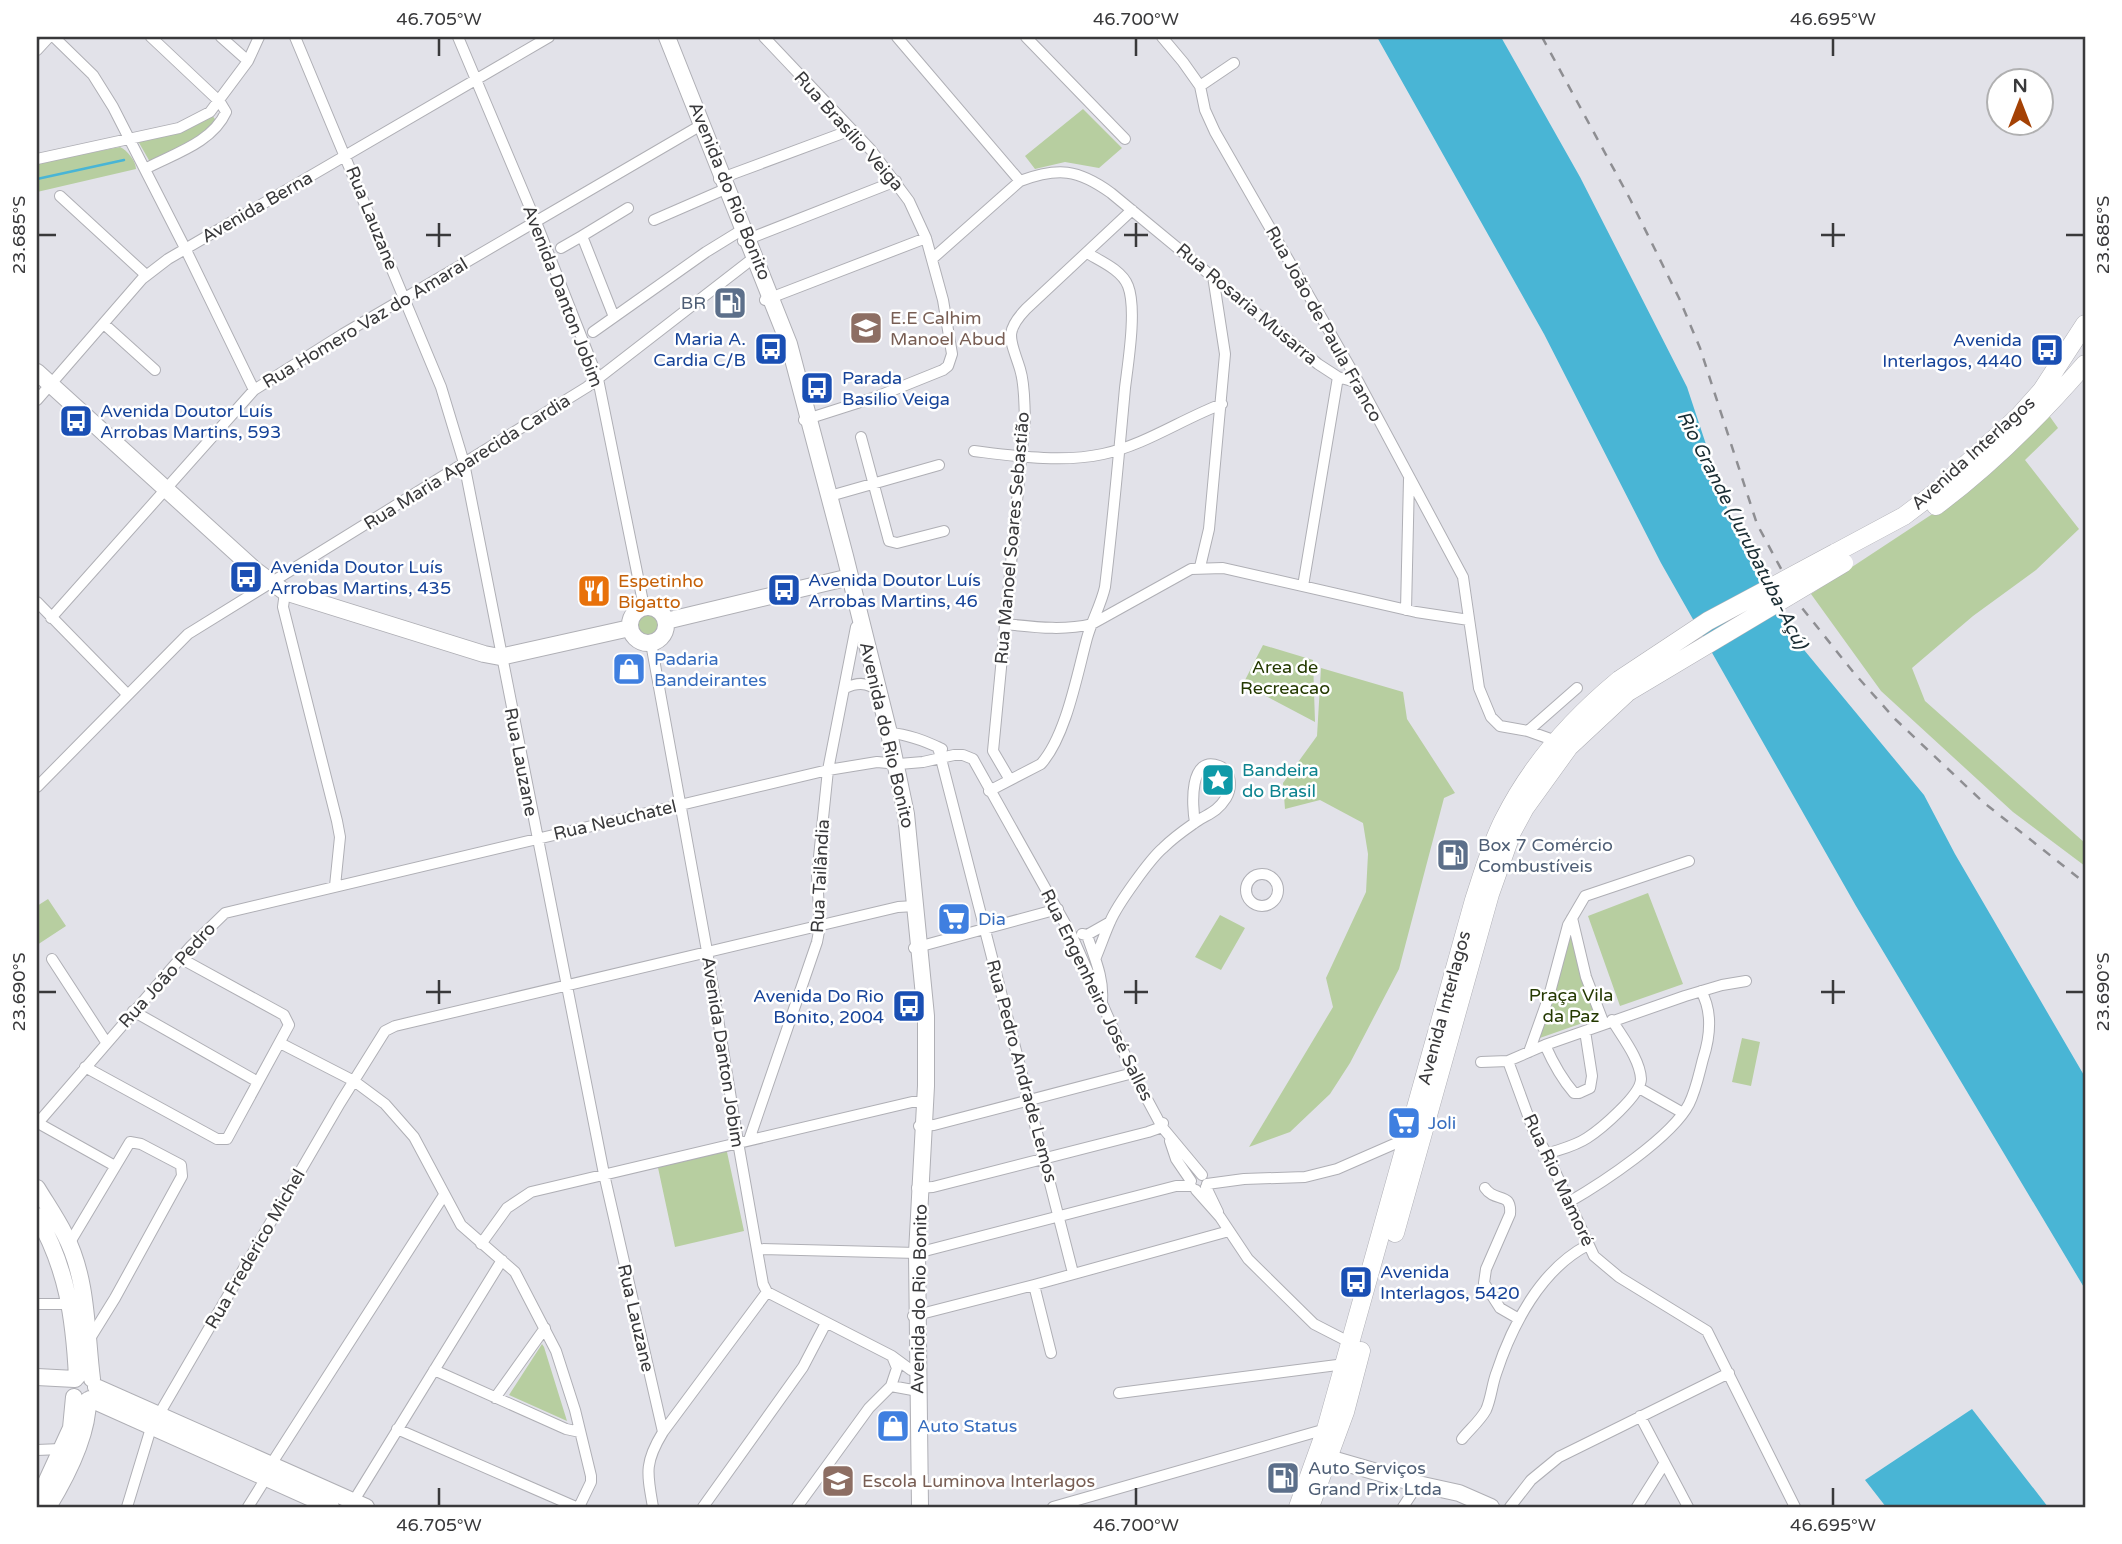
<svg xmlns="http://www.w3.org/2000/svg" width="2122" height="1544" viewBox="0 0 2122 1544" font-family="'Varela Round',sans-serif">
<rect width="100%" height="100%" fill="#e2e2e9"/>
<path fill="#b7cea0" d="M1083,109L1122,148L1099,168L1065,162L1035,169L1025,156Z
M211,114L218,123L190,141L150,162L138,141Z
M120,147C127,150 136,161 136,169L37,192V163Z
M2048,414L2058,428L2025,460L2079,529L2036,570L1973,616L1912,668L1925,701L2085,843V866L2013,812L1881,691L1811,594L1940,509Z
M635 624a13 13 0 1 1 26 0a13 13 0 1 1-26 0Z
M1263,645L1313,660L1315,722L1243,684Z
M1321,668L1403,692L1407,719L1455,793L1444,798L1399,969L1350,1063L1330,1094L1290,1132L1249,1147L1333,1007L1326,978L1366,892L1368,854L1363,823L1320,800L1285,809L1283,783L1317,736Z
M1648,893L1683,984L1620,1006L1588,916Z
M48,899L66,926L37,945V906Z
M1220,915L1245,928L1221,970L1195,957Z
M1571,935L1581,978L1596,1013L1594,1019L1537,1039L1553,996Z
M1742,1038L1760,1042L1751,1086L1732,1082Z
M722,1148L727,1152L744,1231L675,1247L657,1163Z
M542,1344L544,1347L567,1421L509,1395Z"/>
<path fill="#49b5d5" d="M1377,37H1501L1580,177L1687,387L1735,532L1795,639L1924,795L1955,854L2085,1077V1289L1856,906L1661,563L1544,334Z
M1972,1409L2048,1507H1886L1865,1480Z"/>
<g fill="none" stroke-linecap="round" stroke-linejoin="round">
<path stroke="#49b5d5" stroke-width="2.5" d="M37,179L124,160"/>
<defs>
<path id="street" d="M54,37L93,75L113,107L185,248L254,390
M221,37L248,61
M295,37L441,387L464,463L604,1174L663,1432C644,1463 647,1473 653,1507
M458,37L536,222L598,379L644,607
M764,37L871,150L909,201L926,238L943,300L952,354L948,366L943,370L876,397L804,420
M897,37L1020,181
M1026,37L1125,139
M1162,37L1183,62L1200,86L1205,110L1215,132L1359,383L1463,577L1479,688L1491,717L1500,726L1528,731L1556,741
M37,50L49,37
M1200,86L1234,63
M37,159L179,128L210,112L248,61L259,37
M145,169C173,154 212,143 226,112L220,102L151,37
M719,179L851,130
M60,196L146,275
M654,220L723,190
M582,236L628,208
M743,241L896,181
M561,248L582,236L614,317
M932,259L1020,181C1058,167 1078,169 1111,193L1318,364L1338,377L1359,383
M765,300L926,238
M104,324L155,370
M593,332L706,252L745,228
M37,400L142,279L168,259L549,37
M861,437L889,541L897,543L944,531
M974,451C1015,456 1062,463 1103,454C1145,445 1182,419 1222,404
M830,496L939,465
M1200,567L1209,529L1225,354L1213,276
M1303,586L1338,377
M285,592L283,607L337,821L340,837L335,886
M37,602L127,694
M1406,610L1409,479
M51,618L254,390L343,334L703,124
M1005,624C1034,627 1063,631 1092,624L1191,569L1223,568L1416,612L1469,620
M651,643L707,951L738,1142L763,1284L767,1292L892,1356L911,1370L918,1372
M845,688C858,682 870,682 879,693
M1528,731L1577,688
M889,733C908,734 925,741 942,749
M938,747L1073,1273
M1010,780L993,751L1025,418C1024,402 1025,385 1020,369C1011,340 1003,333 1026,309L1132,210
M37,787L188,634L587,387L756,256
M989,791L1041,764C1066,736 1077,675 1087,638C1092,620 1101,605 1105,587C1113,521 1119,454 1125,388C1128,363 1137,309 1128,286C1122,270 1100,261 1087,253
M1246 890a16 16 0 1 1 32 0a16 16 0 1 1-32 0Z
M1572,918L1586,977L1604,1024
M1082,934L1087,935L1110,922
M1087,935C1094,957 1104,977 1102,1001
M914,948L1058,909
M1096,957C1101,945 1105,933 1110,922C1117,905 1150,859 1163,848C1172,839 1183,831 1193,824C1206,814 1216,814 1226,798C1232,788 1232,771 1219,766C1189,754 1192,806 1195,822
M52,959L106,1042
M133,1011L258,1082
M280,1043L354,1081L385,1104L414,1137L461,1225L515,1272L556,1351L575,1410L591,1476V1482L579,1507
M1545,1045C1553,1063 1561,1078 1574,1093H1579L1590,1088L1592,1076L1585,1031
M1529,1052L1549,996L1568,925L1585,896L1689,861
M1508,1061L1534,1132L1547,1154L1594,1256L1619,1277L1707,1331L1795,1507
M1481,1062L1508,1061L1545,1045L1685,996L1722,985L1746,981
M85,1067L217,1139H227L289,1025L284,1015L180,958
M1639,1088L1683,1113
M38,1123L115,1166
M37,1124L191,946L225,913L828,770L877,762L899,764L923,762L954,755H963L973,759L1072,936L1133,1073L1162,1127L1202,1175
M919,1126L934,1125L1133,1073
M749,1140L817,942L820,926L817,876L828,770L856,627
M1170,1141L1176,1159L1191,1181
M1547,1154C1561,1149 1575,1146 1587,1138C1601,1129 1641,1095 1641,1079C1640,1059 1622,1037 1612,1020
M1207,1184L1244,1179L1305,1177L1337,1169L1408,1138
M1206,1187L1218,1212
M917,1188L933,1187L1148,1132L1162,1127L1163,1123
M1485,1188C1495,1203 1512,1191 1510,1214L1486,1269L1484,1283L1500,1308L1519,1319
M1196,1190L1220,1217L1248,1259L1314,1324L1351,1343
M1569,1202C1602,1183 1672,1137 1689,1104C1696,1090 1699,1074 1703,1059C1710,1037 1713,1012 1701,991
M69,1244L130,1142L141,1144L181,1165L182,1176L115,1298L89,1340
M481,1244L507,1208L531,1192L912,1102H925
M758,1249L917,1253L1176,1186H1191
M1034,1285L1051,1353
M37,1304H69
M913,1316L1034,1285L1229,1231
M434,1370L566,1429L580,1432
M891,1386L918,1391
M1119,1393L1345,1364
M495,1398L545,1328
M158,1416L340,1103L385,1031L395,1026L898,907L915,906
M1640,1416L1688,1507
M397,1429L576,1507
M663,1432L767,1292
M1462,1439C1469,1430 1480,1421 1486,1410C1491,1399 1492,1385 1496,1374C1512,1325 1541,1269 1588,1245
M37,1450L61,1449
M270,1466L444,1195
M353,1502L502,1260
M127,1507L151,1428
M248,1507L266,1478
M703,1507L803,1367L826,1323
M797,1507L869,1408L891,1386L897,1368L892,1356
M1053,1507L1326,1429
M1403,1507L1418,1484
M1510,1507L1531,1480L1559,1457L1729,1373
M1637,1507L1664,1464"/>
<path id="secondary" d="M667,37L789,344L845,556L889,733L906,814L926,1016V1086L917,1253L920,1507
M37,372L255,570L285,592L484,654L500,657L630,628
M630 625a18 18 0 1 1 36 0a18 18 0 1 1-36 0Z
M666,621L850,577
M37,1188C46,1203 57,1219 65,1235C88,1279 86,1332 92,1379
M37,1216C67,1268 74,1318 77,1377
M37,1377L75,1379
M96,1387L366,1507
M90,1399L331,1507
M1318,1455L1418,1484L1459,1493L1491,1507
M37,1502L71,1428L74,1397
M48,1507C67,1476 88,1436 88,1400"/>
<path id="primary" d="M1936,506C1991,465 2040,416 2085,364
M1835,553L1904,516L1937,491L2018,417L2042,390L2085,324
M1395,1233L1490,894L1512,832L1525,808L1569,747L1628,692
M1298,1507L1326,1429L1474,900C1483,873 1491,844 1504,819C1531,765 1573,718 1619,680
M1310,1507L1345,1412L1361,1351"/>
</defs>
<use href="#street" stroke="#afafb5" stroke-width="12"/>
<use href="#secondary" stroke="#afafb5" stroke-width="18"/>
<use href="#primary" stroke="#afafb5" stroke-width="19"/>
<use href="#street" stroke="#fff" stroke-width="10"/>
<use href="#secondary" stroke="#fff" stroke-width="16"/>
<use href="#primary" stroke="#fff" stroke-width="18"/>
<path stroke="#8e8e92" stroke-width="2.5" stroke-dasharray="9 9" stroke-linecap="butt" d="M1542,37L1630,199L1679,298L1700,348L1757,524L1802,608L1854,673L1895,719L1983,802L2085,883"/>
<defs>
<path id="primary-bridge" d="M1619,680L1708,621L1835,553
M1628,692L1844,563"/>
</defs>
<use href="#primary-bridge" stroke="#afafb5" stroke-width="19" stroke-linecap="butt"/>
<use href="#primary-bridge" stroke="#fff" stroke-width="18"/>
</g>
<path fill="none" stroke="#39393b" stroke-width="2.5" d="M439,38V56M1136,38V56M1833,38V56M439,223V247M1136,223V247M1833,223V247M38,235H56M426,235H451M1124,235H1148M1821,235H1845M2066,235H2084M439,980V1004M1136,980V1004M1833,980V1004M38,992H56M426,992H451M1124,992H1148M1821,992H1845M2066,992H2084M439,1488V1506M1136,1488V1506M1833,1488V1506"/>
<defs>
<symbol id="fuel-square" viewBox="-11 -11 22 22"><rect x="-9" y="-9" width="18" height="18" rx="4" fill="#5c6f8a" stroke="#fff"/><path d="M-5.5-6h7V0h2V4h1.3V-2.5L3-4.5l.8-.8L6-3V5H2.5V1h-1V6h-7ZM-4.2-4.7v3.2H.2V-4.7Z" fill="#fff"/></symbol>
<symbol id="school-square" viewBox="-11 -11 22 22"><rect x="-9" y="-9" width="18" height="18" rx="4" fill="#8d6e63" stroke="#fff"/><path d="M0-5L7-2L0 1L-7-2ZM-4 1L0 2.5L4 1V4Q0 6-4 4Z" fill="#fff"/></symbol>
<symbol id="bus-square" viewBox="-11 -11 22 22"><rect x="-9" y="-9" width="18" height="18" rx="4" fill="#1a4fb4" stroke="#fff"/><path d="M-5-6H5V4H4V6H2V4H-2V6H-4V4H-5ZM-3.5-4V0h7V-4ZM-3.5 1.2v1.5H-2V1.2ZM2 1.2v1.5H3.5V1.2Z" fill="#fff"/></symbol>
<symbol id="restaurant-square" viewBox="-11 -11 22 22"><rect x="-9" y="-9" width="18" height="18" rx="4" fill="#e8710a" stroke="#fff"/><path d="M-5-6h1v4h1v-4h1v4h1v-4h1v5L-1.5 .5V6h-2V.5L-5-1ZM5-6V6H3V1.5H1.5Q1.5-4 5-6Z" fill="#fff"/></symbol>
<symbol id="shop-square" viewBox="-11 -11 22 22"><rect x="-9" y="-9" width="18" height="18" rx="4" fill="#3f7fe0" stroke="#fff"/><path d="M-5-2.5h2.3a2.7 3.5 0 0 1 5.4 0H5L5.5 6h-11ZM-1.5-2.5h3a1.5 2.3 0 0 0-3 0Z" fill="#fff"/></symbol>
<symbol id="sight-square" viewBox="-11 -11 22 22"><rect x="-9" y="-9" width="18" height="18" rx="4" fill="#0f9aa8" stroke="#fff"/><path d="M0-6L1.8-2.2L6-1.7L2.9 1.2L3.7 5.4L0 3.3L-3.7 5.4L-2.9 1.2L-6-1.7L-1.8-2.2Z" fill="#fff"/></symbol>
<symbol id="supermarket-square" viewBox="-11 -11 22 22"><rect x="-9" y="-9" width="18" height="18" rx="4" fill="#3f7fe0" stroke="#fff"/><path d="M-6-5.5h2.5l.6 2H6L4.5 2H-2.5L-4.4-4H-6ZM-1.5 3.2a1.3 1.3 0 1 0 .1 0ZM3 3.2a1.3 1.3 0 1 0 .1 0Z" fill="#fff"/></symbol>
</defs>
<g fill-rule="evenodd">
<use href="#fuel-square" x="711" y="284" width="38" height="38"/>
<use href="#school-square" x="847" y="309" width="38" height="38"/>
<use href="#bus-square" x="752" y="330" width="38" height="38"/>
<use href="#bus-square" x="2028" y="331" width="38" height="38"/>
<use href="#bus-square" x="798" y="369" width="38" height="38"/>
<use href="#bus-square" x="57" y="402" width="38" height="38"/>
<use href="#bus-square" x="227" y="558" width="38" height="38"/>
<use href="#bus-square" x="765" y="571" width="38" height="38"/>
<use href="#restaurant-square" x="575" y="572" width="38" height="38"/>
<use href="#shop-square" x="610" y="650" width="38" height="38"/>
<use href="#sight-square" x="1199" y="761" width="38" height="38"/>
<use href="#fuel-square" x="1434" y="836" width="38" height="38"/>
<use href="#supermarket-square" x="935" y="900" width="38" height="38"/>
<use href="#bus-square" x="890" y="987" width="38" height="38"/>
<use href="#supermarket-square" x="1385" y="1104" width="38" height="38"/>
<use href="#bus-square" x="1337" y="1263" width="38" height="38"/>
<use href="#shop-square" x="874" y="1407" width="38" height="38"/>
<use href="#fuel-square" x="1264" y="1459" width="38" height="38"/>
<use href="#school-square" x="819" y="1462" width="38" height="38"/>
</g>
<g text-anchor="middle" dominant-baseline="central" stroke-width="5" stroke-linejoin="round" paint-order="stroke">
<g font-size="18" fill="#39393b" stroke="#fff">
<text transform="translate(849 131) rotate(48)">Rua Brasílio Veiga</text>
<text transform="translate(730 191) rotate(68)">Avenida do Rio Bonito</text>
<text transform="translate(257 207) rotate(-30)">Avenida Berna</text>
<text transform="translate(372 218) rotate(68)">Rua Lauzane</text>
<text transform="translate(563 296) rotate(69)">Avenida Danton Jobim</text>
<text transform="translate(1247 304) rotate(40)">Rua Rosaria Musarra</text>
<text transform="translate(365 323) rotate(-31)">Rua Homero Vaz do Amaral</text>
<text transform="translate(1324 324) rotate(61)">Rua João de Paula Franco</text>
<text transform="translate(1973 453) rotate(-42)">Avenida Interlagos</text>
<text transform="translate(467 462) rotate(-32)">Rua Maria Aparecida Cardia</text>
<text transform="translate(1012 538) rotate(-85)">Rua Manoel Soares Sebastião</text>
<text transform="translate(887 735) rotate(77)">Avenida do Rio Bonito</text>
<text transform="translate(521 762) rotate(79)">Rua Lauzane</text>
<text transform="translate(615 820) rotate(-13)">Rua Neuchatel</text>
<text transform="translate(820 876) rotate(-87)">Rua Tailândia</text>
<text transform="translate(167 975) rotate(-48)">Rua João Pedro</text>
<text transform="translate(1097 995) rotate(64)">Rua Engenheiro José Salles</text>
<text transform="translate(1444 1008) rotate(-75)">Avenida Interlagos</text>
<text transform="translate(723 1052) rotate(81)">Avenida Danton Jobim</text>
<text transform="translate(1022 1071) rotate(75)">Rua Pedro Andrade Lemos</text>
<text transform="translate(1559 1180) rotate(65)">Rua Rio Mamoré</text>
<text transform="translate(255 1249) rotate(-60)">Rua Frederico Michel</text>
<text transform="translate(919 1299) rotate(-89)">Avenida do Rio Bonito</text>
<text transform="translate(636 1318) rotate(77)">Rua Lauzane</text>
</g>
<g font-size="18" fill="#4e5e75" stroke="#fff" text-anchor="start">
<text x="706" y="303" text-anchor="end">BR</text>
<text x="1478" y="845">Box 7 Comércio<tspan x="1478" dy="21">Combustíveis</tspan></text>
<text x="1308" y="1468">Auto Serviços<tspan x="1308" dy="21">Grand Prix Ltda</tspan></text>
</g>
<g font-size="18" fill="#785e54" stroke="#fff" text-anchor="start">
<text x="890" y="318">E.E Calhim<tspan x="890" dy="21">Manoel Abud</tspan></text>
<text x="862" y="1481">Escola Luminova Interlagos</text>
</g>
<g font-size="18" fill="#164399" stroke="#fff" text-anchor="start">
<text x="746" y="339" text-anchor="end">Maria A.<tspan x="746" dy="21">Cardia C/B</tspan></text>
<text x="2022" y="340" text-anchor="end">Avenida<tspan x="2022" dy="21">Interlagos, 4440</tspan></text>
<text x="842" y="378">Parada<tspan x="842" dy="21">Basilio Veiga</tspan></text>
<text x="100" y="411">Avenida Doutor Luís<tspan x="100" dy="21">Arrobas Martins, 593</tspan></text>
<text x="270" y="567">Avenida Doutor Luís<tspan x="270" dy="21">Arrobas Martins, 435</tspan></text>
<text x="808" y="580">Avenida Doutor Luís<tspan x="808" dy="21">Arrobas Martins, 46</tspan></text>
<text x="884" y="996" text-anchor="end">Avenida Do Rio<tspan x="884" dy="21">Bonito, 2004</tspan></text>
<text x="1380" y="1272">Avenida<tspan x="1380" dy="21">Interlagos, 5420</tspan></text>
</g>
<g font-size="18" fill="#c56008" stroke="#fff" text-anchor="start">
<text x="618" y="581">Espetinho<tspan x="618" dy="21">Bigatto</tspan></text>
</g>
<g font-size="18" fill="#366cbe" stroke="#fff" text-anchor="start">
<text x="654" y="659">Padaria<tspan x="654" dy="21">Bandeirantes</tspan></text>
<text x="978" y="919">Dia</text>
<text x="1428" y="1123">Joli</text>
<text x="917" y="1426">Auto Status</text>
</g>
<g font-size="18" fill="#243901" stroke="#fff">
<text x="1285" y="667">Area de<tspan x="1285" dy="21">Recreacao</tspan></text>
<text x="1571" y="995">Praça Vila<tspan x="1571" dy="21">da Paz</tspan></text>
</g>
<g font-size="18" fill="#0d838f" stroke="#fff" text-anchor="start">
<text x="1242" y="770">Bandeira<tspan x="1242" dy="21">do Brasil</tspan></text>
</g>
<g font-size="19" font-style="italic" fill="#192c32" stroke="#fff">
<text transform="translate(1742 530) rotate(63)">Rio Grande (Jurubatuba-Açú)</text>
</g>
</g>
<rect width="2122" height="1544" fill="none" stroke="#ffffff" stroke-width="77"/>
<g transform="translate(2020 102)"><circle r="33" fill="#ffffff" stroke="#b0b0b1" stroke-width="2"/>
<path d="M0-5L12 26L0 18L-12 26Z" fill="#a44105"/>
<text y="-10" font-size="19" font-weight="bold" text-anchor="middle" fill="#39393b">N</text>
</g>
<rect x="38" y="38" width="2046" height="1468" fill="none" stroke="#39393b" stroke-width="2.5"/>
<g font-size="18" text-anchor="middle" fill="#39393b">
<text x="439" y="25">46.705°W</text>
<text x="1136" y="25">46.700°W</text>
<text x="1833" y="25">46.695°W</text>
<text transform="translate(19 235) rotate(-90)" y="6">23.685°S</text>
<text transform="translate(2103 235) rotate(-90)" y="6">23.685°S</text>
<text transform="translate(19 992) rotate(-90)" y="6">23.690°S</text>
<text transform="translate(2103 992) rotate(-90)" y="6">23.690°S</text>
<text x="439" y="1531">46.705°W</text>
<text x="1136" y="1531">46.700°W</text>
<text x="1833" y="1531">46.695°W</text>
</g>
</svg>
